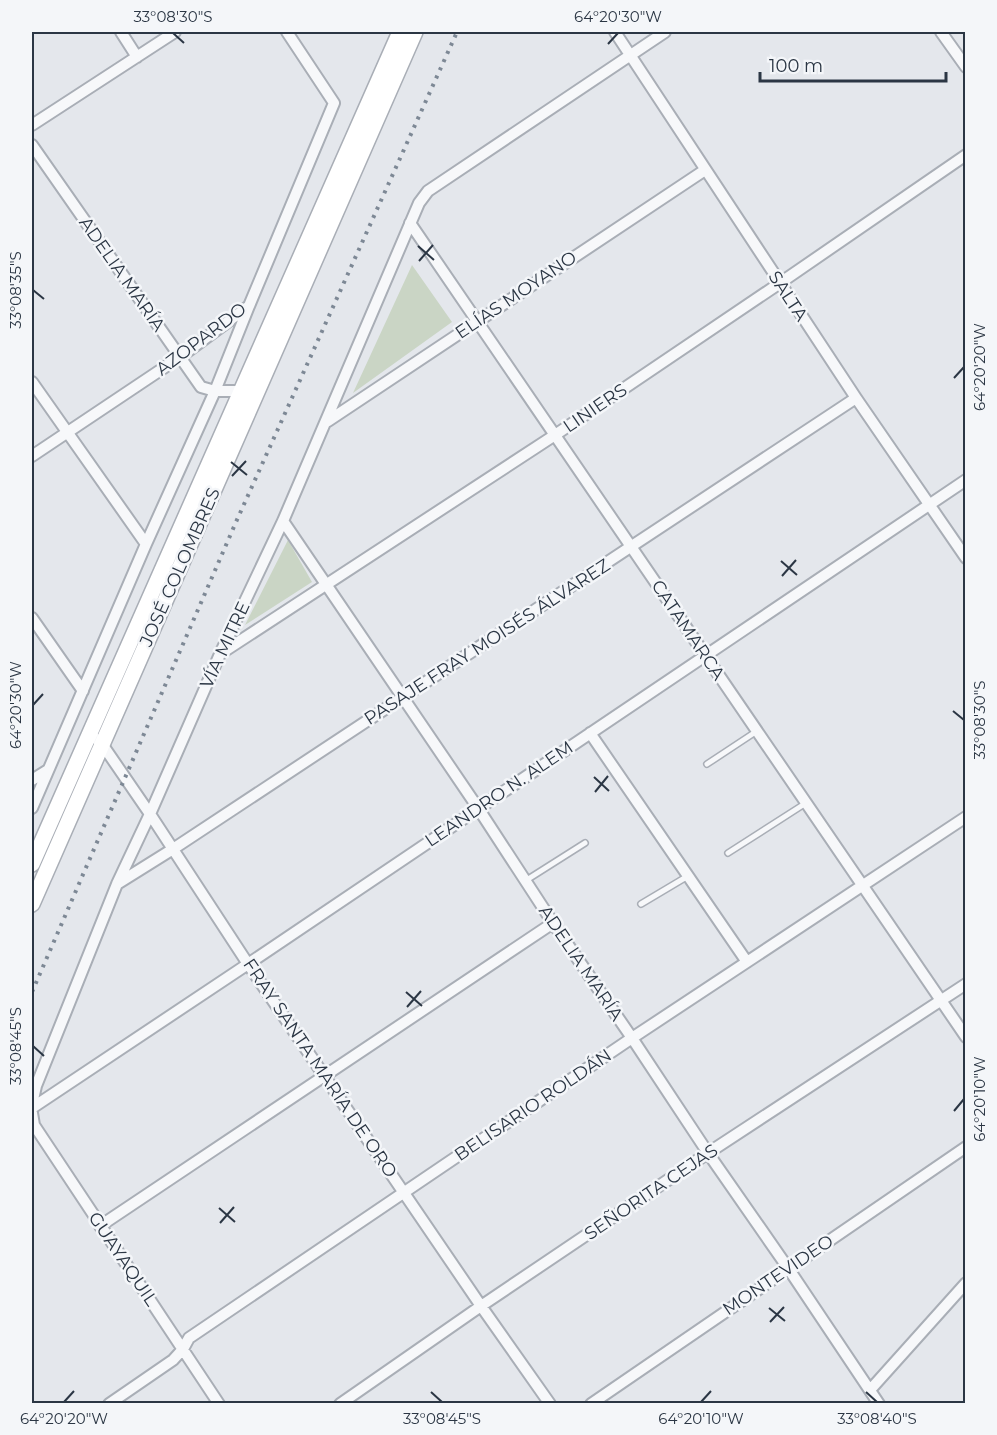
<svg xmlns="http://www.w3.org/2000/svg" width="997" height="1435" viewBox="0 0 997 1435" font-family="Montserrat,sans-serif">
<rect width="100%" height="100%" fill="#e4e7ec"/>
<path fill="#cad5c5" d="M412,265L452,322L353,393Z
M288,540L312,582L245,625Z"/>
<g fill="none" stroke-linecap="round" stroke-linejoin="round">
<defs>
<path id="service" d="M707,764L757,731
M728,853L806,803
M525,881L585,843
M641,904L688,876"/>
<path id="minor" d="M121,32L137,57
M615,32L856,398L966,558
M941,32L966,67
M32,125L175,32
M32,145L201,387L215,391H240L246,393
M410,223L966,1037
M32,382L146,544
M328,421L705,170
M32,456L180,357L249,306L334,103L287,32
M283,521L478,808L553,923L632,1038L708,1153L788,1268L879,1404
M32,618L83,691
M220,654L555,435L780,283L966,155
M89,733L102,744L150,814L248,964L481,1306L550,1404
M590,733L747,962
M32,780L48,770
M32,808L146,544L215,391L249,306
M117,884L173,849L856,398
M32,1104L36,1086L117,884L150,814L220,654L283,521L419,203L428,191L665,32
M32,1108L248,964L966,480
M32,1113L34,1125L219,1404
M100,1226L553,923
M870,1390L966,1283
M109,1404L173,1360L183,1349L189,1338L632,1038L966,817
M340,1404L481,1306L708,1153L966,984
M591,1404L966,1147"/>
<path id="secondary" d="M32,864L400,32
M32,904L415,32"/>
</defs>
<use href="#service" stroke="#a9aeb6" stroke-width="8"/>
<use href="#minor" stroke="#a9aeb6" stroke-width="14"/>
<use href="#secondary" stroke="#a9aeb6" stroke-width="18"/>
<use href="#service" stroke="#f7f8fa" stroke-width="5"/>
<use href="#minor" stroke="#f7f8fa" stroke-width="10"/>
<use href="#secondary" stroke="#fff" stroke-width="15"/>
<path stroke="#7d8895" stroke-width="4" stroke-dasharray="3 6" stroke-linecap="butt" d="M32,992L236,522L457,32"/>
</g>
<path fill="none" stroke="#2b3644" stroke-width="2" d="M173,33L184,43M608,44L618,33M418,246L434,260M419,261L433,245M33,290L44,299M954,378L964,367M231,462L247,475M232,476L246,461M781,561L797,575M782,576L796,560M33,705L43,694M953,711L964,720M594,777L609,791M595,792L608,776M406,992L422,1006M407,1007L421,991M33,1046L44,1056M954,1111L964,1099M219,1208L235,1222M220,1223L234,1207M769,1308L785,1321M770,1322L784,1307M431,1392L442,1402M866,1392L877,1402M64,1402L74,1391M701,1402L711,1391"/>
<g text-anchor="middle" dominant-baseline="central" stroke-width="5" stroke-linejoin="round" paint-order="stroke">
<g font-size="18" fill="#2b3644" stroke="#f4f6f9">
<text transform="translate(122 274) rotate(55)">ADELIA MARÍA</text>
<text transform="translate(516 295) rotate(-34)">ELÍAS MOYANO</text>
<text transform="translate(788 296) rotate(57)">SALTA</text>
<text transform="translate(201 339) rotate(-37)">AZOPARDO</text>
<text transform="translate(595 408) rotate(-34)">LINIERS</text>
<text transform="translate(180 567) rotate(-66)">JOSÉ COLOMBRES</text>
<text transform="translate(688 630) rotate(56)">CATAMARCA</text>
<text transform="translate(487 642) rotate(-33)">PASAJE FRAY MOISÉS ÁLVAREZ</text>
<text transform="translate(225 645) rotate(-65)">VÍA MITRE</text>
<text transform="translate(499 794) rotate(-34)">LEANDRO N. ALEM</text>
<text transform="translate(581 963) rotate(56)">ADELIA MARÍA</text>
<text transform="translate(320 1068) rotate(56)">FRAY SANTA MARÍA DE ORO</text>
<text transform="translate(533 1105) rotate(-34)">BELISARIO ROLDÁN</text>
<text transform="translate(651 1192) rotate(-34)">SEÑORITA CEJAS</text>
<text transform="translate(123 1259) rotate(56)">GUAYAQUIL</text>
<text transform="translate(778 1275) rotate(-34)">MONTEVIDEO</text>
</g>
</g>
<rect width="997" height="1435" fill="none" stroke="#f4f6f9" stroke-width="66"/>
<path d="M760 72v9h186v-9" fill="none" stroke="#2b3644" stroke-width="3"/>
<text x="769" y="72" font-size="18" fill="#2b3644" stroke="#f4f6f9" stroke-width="4.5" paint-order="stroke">100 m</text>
<rect x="33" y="33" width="931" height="1369" fill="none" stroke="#2b3644" stroke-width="2"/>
<g font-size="15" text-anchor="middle" fill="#2b3644">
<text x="173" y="22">33°08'30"S</text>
<text x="618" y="22">64°20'30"W</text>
<text transform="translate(16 290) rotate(-90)" y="5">33°08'35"S</text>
<text transform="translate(980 367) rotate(-90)" y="5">64°20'20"W</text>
<text transform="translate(16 705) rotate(-90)" y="5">64°20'30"W</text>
<text transform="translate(980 720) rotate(-90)" y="5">33°08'30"S</text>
<text transform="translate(16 1046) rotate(-90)" y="5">33°08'45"S</text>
<text transform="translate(980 1099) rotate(-90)" y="5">64°20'10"W</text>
<text x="64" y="1424">64°20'20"W</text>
<text x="442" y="1424">33°08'45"S</text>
<text x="701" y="1424">64°20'10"W</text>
<text x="877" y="1424">33°08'40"S</text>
</g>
</svg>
